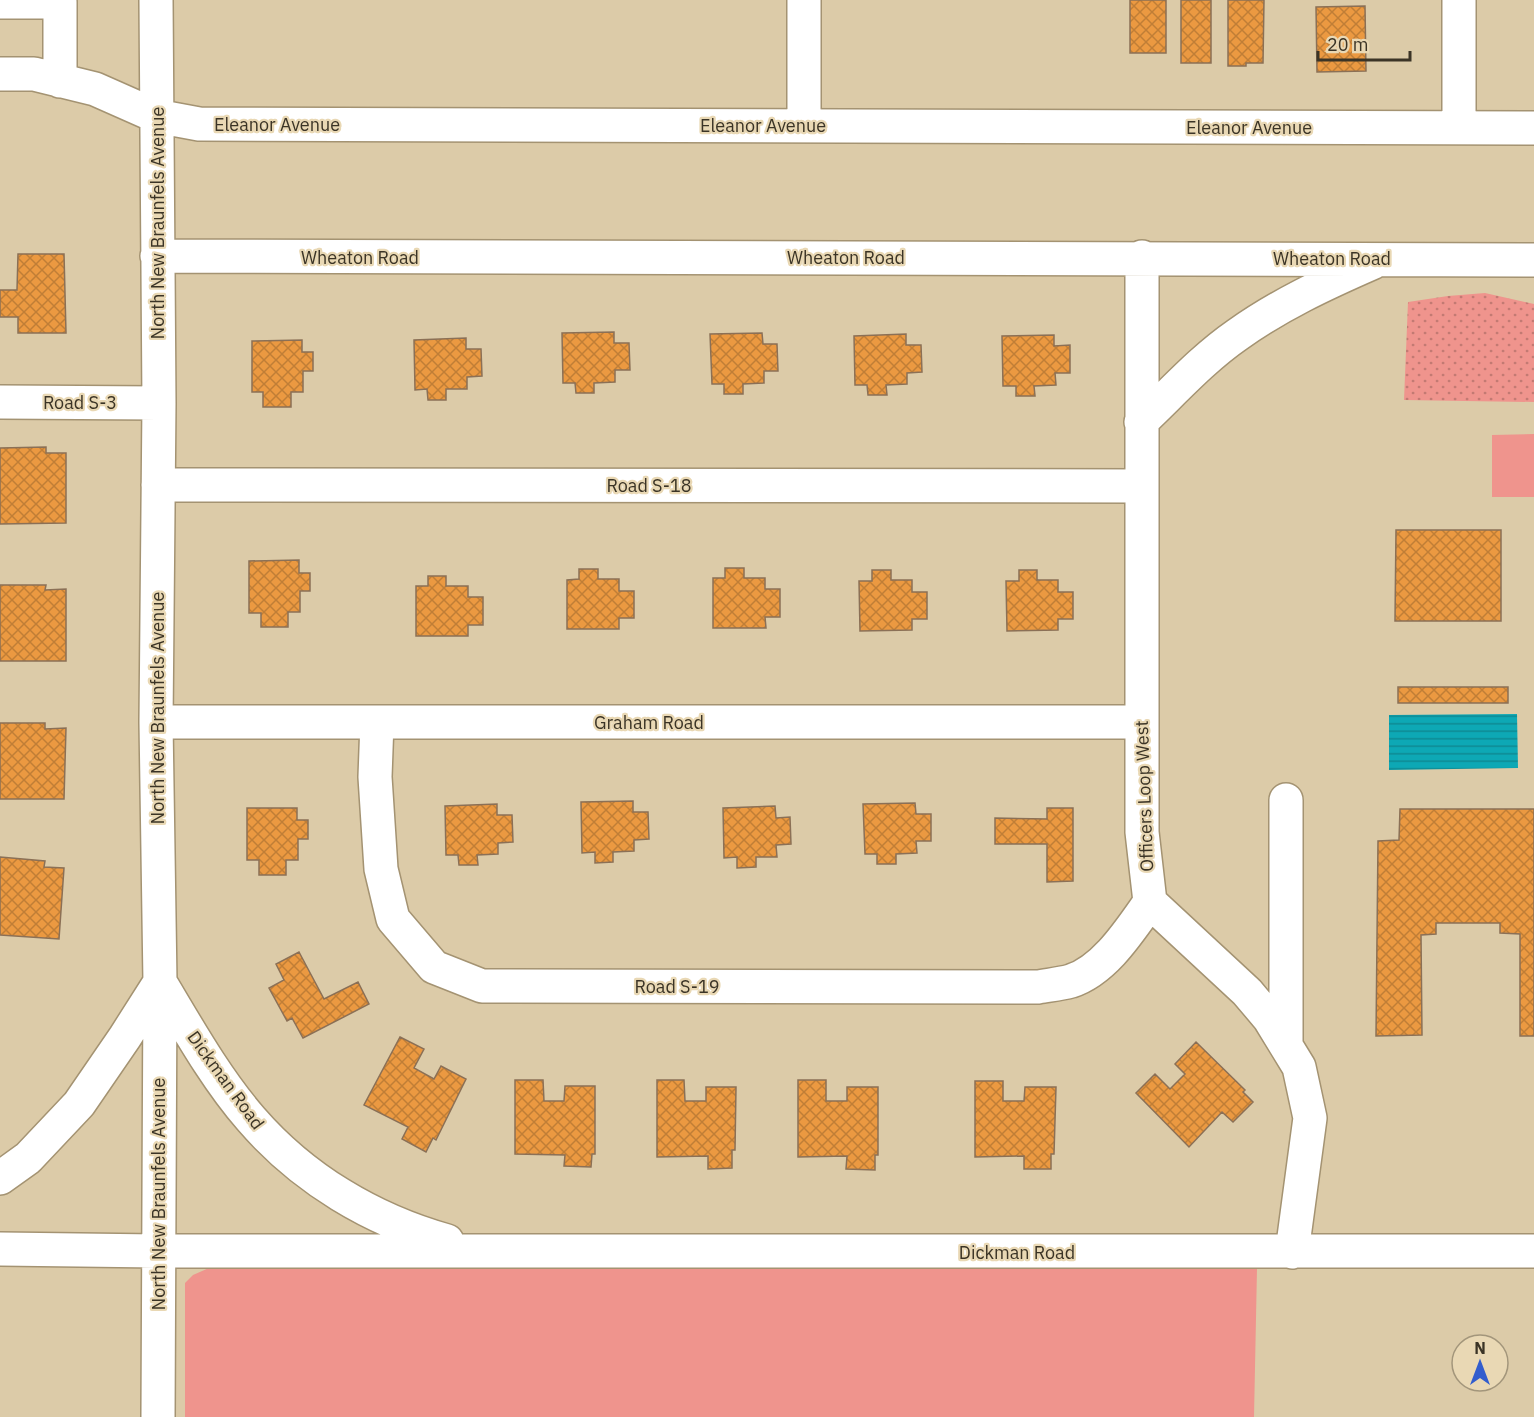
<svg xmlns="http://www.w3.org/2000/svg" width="1534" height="1417" viewBox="0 0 1534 1417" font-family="'IBM Plex Sans',sans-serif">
<defs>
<pattern id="park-dots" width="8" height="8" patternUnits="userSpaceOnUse" patternTransform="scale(1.5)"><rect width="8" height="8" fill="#ef948d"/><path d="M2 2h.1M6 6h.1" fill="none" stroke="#c37a73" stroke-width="1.8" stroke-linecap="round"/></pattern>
<pattern id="water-rules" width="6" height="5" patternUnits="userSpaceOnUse" patternTransform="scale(1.5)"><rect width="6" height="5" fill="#0da8b5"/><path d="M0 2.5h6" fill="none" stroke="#0e8a93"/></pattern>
<pattern id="building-cross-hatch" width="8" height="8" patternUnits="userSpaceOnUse" patternTransform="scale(1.5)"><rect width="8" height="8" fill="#eb9941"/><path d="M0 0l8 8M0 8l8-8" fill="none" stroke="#c07e36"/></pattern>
</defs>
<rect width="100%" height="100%" fill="#dccba8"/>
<path fill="#ef948d" d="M1534,434V497H1492V435Z
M209,1268L1257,1269L1254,1417H185V1283L193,1275Z"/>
<path fill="url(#park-dots)" d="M1485,293L1534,304V402L1404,400L1408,302L1448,296Z"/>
<path fill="url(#water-rules)" d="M1517,714L1518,768L1389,770V715Z"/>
<path fill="url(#building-cross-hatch)" stroke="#8b7056" stroke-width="1.5" d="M1130,0H1166V53H1130Z
M1181,0H1211V63H1181Z
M1228,0H1264L1263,63H1246V66H1228Z
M1365,6L1366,71L1317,72L1316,7Z
M18,254H64L66,333H18V317H0V290H17Z
M614,332V343H629L630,370H615V382L594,383V393H576L575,383H563L562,333Z
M762,333L763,344H777L778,371H764V383L743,384V394H724V384H712L710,334Z
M906,334V345H921L922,372L907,373V384L886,385L887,395H868L867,385H855L854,336Z
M1054,335V346L1070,345V373H1055L1056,385L1034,386L1035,396H1016V386H1003L1002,336Z
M466,338V349H481L482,376L467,377V389H446V400H428L427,389L415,390L414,340Z
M302,340V352H313V371H303V392H291V407H263V392H252V341Z
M46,447V453H66V523L0,524V448Z
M1396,530H1501V621H1395Z
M299,560V573H310V591H300V612H288V627H261V613H249V561Z
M725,568H744V578H765V589H780V617H765L766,628H713V578H725Z
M579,569H598V579H619V591H634V618H619V629H567V580L579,579Z
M872,570H891V580H912V592H927V619H912V630L860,631L859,581H872Z
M1019,570H1037V580H1058V592H1073V619H1058V630L1007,631L1006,581H1019Z
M428,576H446V586H468V597H483V625H468V636H416V586H428Z
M0,585H46L45,590L66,589V661H0Z
M1398,687H1508V703H1398Z
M0,723H45V729L66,728L64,799H0Z
M633,801V812H648L649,839L634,840V851L613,852V862L595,863V852L582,853L581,802Z
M915,803L916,814H931V841H916L917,853L896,854V864H877V854H865L863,804Z
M497,804V815H512L513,842L498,843V854L477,855L478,865H459L458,855H446L445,806Z
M775,806L776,818L790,817L791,844L776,845L777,857H756V867L737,868V857L724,858L723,808Z
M247,808H297V820H308V839H298V860H286V875H259V860H247Z
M1047,808H1073V881L1047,882V844H995V818L1047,819Z
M1400,809H1534V1036H1520V934L1500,933V923H1436V934L1421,935L1422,1035L1376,1036L1378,841L1399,840Z
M0,857L45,861L44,867L64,868L59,939L0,935Z
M299,952L324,999L358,982L369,1004L303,1038L292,1018L287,1021L269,988L284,980L276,964Z
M400,1037L424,1049L414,1068L434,1079L441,1066L466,1079L436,1140L433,1138L426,1152L402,1139L408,1127L364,1105Z
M1196,1042L1245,1090L1243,1092L1253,1102L1233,1122L1222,1112L1189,1147L1136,1093L1155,1074L1170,1089L1185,1074L1175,1064Z
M515,1080H543L544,1101H564L565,1086H595V1154H592L591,1167L564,1166L565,1155L515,1154Z
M657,1080H684L685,1101H706V1087H736L735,1150H732V1168L708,1169V1156L657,1157Z
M798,1080H826V1101H847V1087H878V1155H875V1170L846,1169L847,1156L798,1157Z
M975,1081H1003V1101H1024L1025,1087H1056L1054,1154H1051V1169H1024V1156L975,1157Z"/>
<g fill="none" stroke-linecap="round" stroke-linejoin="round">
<defs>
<path id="minor" d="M156,0L159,403L156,722L160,982L158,1417
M1459,0V128
M0,2H60V81
M0,74H34L95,89L156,116L199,124L1534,128
M804,125V0
M157,256L1534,260
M1142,257V832L1150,902L1247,992L1269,1018L1299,1067L1310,1118L1292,1252
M0,402L159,403
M1141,422C1172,393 1201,360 1237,335C1279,305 1324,284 1372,263
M158,485L1141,486
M156,722H1141
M377,722L375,777L381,869L393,919L434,967L482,986L1038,987C1049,985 1060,984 1071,981C1105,970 1130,930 1150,902
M1286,800V1045
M0,1178L28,1158L79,1104L125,1037L160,982C187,1027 216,1079 251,1119C303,1179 372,1220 447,1241
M0,1249L158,1251H1534"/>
</defs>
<use href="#minor" stroke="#a49372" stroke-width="36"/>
<use href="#minor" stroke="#fff" stroke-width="33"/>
</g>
<g text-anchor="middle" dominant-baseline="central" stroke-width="4.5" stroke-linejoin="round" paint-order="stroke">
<g font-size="18" fill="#3b3426" stroke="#e9d8b4">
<text x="277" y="124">Eleanor Avenue</text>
<text x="763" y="125">Eleanor Avenue</text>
<text x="1249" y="127">Eleanor Avenue</text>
<text transform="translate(157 223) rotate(-90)">North New Braunfels Avenue</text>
<text x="360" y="257">Wheaton Road</text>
<text x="846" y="257">Wheaton Road</text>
<text x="1332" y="258">Wheaton Road</text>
<text x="80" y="402">Road S-3</text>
<text x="649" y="485">Road S-18</text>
<text transform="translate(157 708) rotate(-90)">North New Braunfels Avenue</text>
<text x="649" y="722">Graham Road</text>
<text transform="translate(1144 796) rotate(-92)">Officers Loop West</text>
<text x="677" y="986">Road S-19</text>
<text transform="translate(226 1080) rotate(54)">Dickman Road</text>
<text transform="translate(158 1194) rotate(-90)">North New Braunfels Avenue</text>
<text x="1017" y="1252">Dickman Road</text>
</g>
</g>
<g transform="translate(1480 1363)"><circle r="28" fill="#e9d8b4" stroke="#a3967b" stroke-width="1.5"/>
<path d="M0-4.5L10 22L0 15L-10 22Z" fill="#325dcd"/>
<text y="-9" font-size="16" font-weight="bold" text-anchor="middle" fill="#3b3426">N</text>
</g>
<path d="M1318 51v9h92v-9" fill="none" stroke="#3b3426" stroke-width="3"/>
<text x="1327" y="51" font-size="18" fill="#3b3426" stroke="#e9d8b4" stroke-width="4.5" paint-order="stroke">20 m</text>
</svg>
